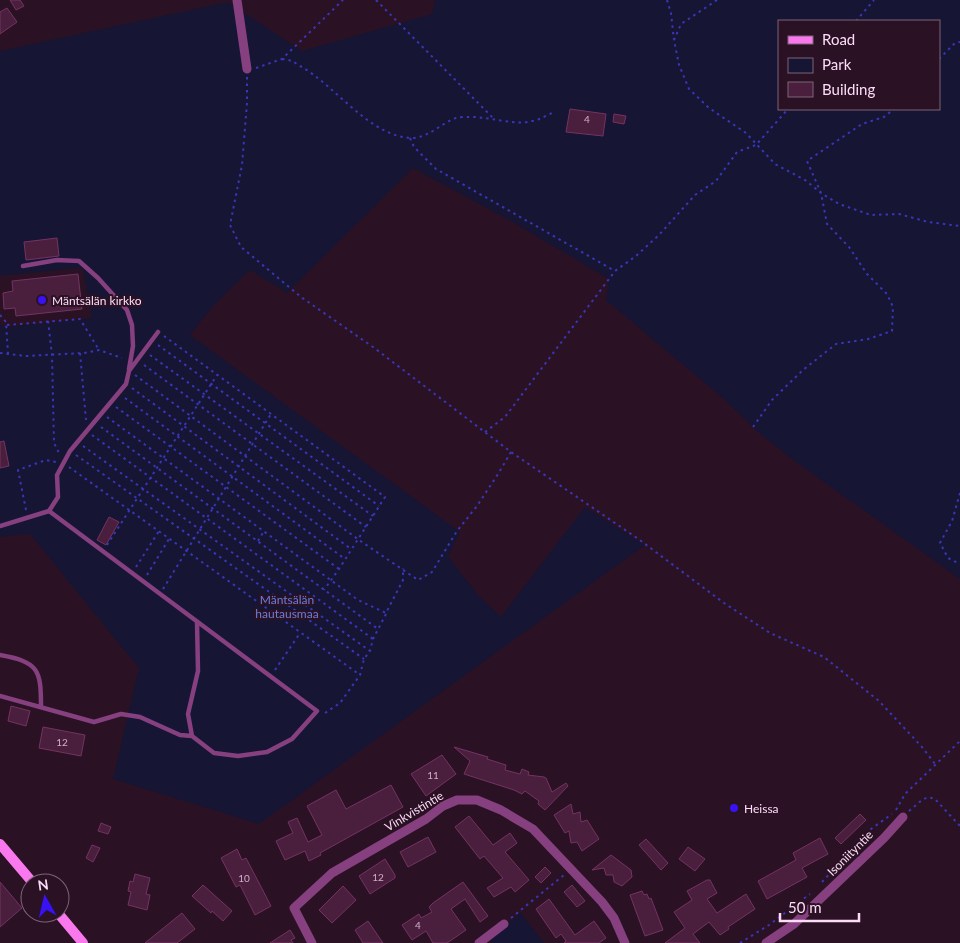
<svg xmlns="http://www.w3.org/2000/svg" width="960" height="943" viewBox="0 0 960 943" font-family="Lato,sans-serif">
<rect width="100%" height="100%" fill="#2a1224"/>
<path fill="#161533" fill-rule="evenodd" d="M435,0H960V579L796,462L758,432L724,399L606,300L609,279L509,220L413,168L287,293L250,270L215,304L190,335L460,532L448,556L477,594L501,617L585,507L645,545L259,824L113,779L139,668L30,534L0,537V323L4,327L92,318L83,270L78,268L0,276V51L228,2L302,51L432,14ZM779,21H939V109H779Z
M521,913L544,943H493L489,938Z"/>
<path fill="#4a1f3e" stroke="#753263" d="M10,0H20L24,6L16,10Z
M7,8L17,22L0,34V12Z
M570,109L606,114L603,136L566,132Z
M614,114L626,116L624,124L613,122Z
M57,238L59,256L26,260L24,242Z
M78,274L82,309L16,316L15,308L4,309L3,293L13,291L12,281Z
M4,441L9,466L0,468V442Z
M109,517L119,522L106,545L97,540Z
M11,706L30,711L26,726L8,721Z
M43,727L85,735L81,756L39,748Z
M454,747L488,757L487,759L506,765L505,770L520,774L522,769L529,772L528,775L544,777L546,778L552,792L566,783L568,786L545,810L538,804L539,801L525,791L522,794L514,790L464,774L470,761Z
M442,755L456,774L426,796L411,774Z
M391,785L403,807L320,853L321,855L309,861L305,851L285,860L276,841L293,833L288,822L297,818L308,842L322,835L307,806L336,790L346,809Z
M571,804L573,814L580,812L581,822L587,820L599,839L582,851L577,842L571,843L569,831L565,833L554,815Z
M860,814L866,820L841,844L835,838Z
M469,816L493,845L510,833L517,843L505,852L529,880L515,892L511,887L494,897L487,888L503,878L484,856L480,859L455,827Z
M101,823L111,827L108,834L98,831Z
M428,837L436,852L408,867L400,852Z
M820,838L828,854L802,868L807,877L767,899L758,881L796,860L793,853Z
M646,839L668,863L661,870L639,845Z
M92,845L100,848L93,862L86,858Z
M688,847L705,859L695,871L679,859Z
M237,849L242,860L246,858L271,906L255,915L240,885L236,887L221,858Z
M611,855L631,870L632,877L622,886L614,882L613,875H606L604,868L592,870Z
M385,859L395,875V878L370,894L359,876Z
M545,867L551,873L541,883L535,877Z
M135,874L150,878L146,894L150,895L147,910L128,905L131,892L128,891L130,881L133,882Z
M707,880H710L717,893L707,899L717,913L746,894L755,909L728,927L729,929L720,935L709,922L693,934L700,943H665L685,928L674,912L692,900L687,891Z
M0,882L22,908L0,927Z
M463,882L488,916L480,922L465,899L451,909L466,930L447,943H433L426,931L412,940L402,925L419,914L421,918L432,912L429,907L433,903Z
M203,885L232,911L223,921L212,911L211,913L192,896Z
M572,885L585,901L577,907L564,892Z
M343,886L356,900L332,923L319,910Z
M642,891L644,895L647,894L649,899L651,898L663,930L645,936L630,895Z
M549,899L575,935L594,921L606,938L599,943H564L566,941L561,934L556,938L536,909Z
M182,913L195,929L177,943H145Z
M368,921L383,943H363L355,930Z
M290,930L295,938L291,940L293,943H270Z"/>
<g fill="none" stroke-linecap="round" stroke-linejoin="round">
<path stroke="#3836b7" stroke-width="2" stroke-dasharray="2.5 4" stroke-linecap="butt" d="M376,0L494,119
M667,0L671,13L674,40
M717,0L681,24L674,40L679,65L689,89L709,108L746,133L775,164L805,180L821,193L839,204L871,215L899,214L928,222L960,226
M856,21L874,0
M282,59C289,59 294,62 300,66C335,85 369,136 411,138C429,138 441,123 456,118C459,117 464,117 468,117C488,116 514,126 532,121C540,120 547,115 554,112
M939,59L955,43L960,42
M256,68L282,59L343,0
M247,77V103L242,165L230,225L241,247L301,297L373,347L511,452L637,538L724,603L770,633L824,657L879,701L922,747L935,764
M410,138L414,147L436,169L615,271
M0,315L6,322L8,354
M48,321L52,355L54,443L60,455
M7,325L80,319L99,350
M164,336L385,497L339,569L324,590
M158,345L379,506
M0,353L26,356L84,353L99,350L122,358
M80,353L86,420
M150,355L373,516
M144,365L366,527
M135,375L359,540L418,580L432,572L457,531L477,506L498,474L511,452
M132,388L351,549
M125,398L345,559
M116,407L339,569
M107,417L358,600L386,613L403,580V568
M101,427L378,629
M753,427L772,400L803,370L836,344L868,339L892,331L893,307L887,294L867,274L849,247L827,224L821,193L807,161L862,124L884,117L894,109
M485,432L505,417L615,271L636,256L659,235L695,195L716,181L737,152L756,145L788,109
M92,435L373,639
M83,446L370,651
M76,455L364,659
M69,467L360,675
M960,493L952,521L940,543L948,558L960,564
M26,510L18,470L46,460L56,462
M258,541L264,531
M107,545L217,375
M136,567L159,531
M147,575L169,539
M163,589L271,414
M275,670L300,633
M325,713L340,703L360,675L364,659L370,651L373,639L386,614
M896,810L905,794L960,741
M909,811L922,800L928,797L935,799L960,826
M822,882L871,829L892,814
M511,918L564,875
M740,943L769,925L810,894"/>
<path stroke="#863f7f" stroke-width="4.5" d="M23,266L57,260L79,261L98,278L127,310L132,325L133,346L129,369
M49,511L58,497L57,475L70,451L126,384L129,371L158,332
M0,526L49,511L317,711L292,739L267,752L238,756L214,753L192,736L180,735L140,717L121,714L94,722L0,696
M0,655C38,662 41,669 41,706
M192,736L188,714L198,671L197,622"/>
<path stroke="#863f7f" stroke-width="9" d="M237,0L247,69
M312,943L294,908L332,873L426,819L443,806L457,800H477L501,810L533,829L602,902L614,918L625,943
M479,943L504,924
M766,943L794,924L884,838L903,817"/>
<path stroke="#f978ed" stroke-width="10" d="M0,844L33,883
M58,913L83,943"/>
</g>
<g fill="#3811f4" stroke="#2a1224" stroke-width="2">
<circle cx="42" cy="300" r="5"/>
<circle cx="734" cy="808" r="5"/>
</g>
<g text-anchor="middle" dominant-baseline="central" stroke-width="4" stroke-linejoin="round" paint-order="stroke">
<g font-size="10" fill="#d0adc9">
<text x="587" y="119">4</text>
<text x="62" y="742">12</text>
<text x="433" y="775">11</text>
<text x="378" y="877">12</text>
<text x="244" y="878">10</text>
<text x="418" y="925">4</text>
</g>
<g font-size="12" fill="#fddcf7" stroke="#2a1224" text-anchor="start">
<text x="52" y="300">Mäntsälän kirkko</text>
<text x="744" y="808">Heissa</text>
</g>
<g font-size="12" fill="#6a7edc" stroke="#2a1224">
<text x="287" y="599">Mäntsälän<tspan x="287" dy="14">hautausmaa</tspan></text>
</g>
<g font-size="12" fill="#fddcf7" stroke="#2a1224">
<text transform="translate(414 811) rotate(-31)">Vinkvistintie</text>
<text transform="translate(850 853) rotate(-45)">Isoniityntie</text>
</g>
</g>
<rect x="778" y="20" width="162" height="90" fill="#2a1224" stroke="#7e6378"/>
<rect x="788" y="36" width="25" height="8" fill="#f978ed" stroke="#7e6378"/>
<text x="822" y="45" font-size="15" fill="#fddcf7">Road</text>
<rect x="788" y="58" width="25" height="15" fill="#161533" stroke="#7e6378"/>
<text x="822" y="70" font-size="15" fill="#fddcf7">Park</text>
<rect x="788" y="82" width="25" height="15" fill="#4a1f3e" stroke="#7e6378"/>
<text x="822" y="95" font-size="15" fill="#fddcf7">Building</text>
<g transform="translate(45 898) rotate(352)"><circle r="24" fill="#2a1224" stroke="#7e6378"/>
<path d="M0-4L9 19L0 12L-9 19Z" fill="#3811f4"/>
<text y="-8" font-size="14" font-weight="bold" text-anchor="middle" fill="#fddcf7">N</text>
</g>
<path d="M780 913v8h79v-8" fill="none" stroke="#fddcf7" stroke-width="2.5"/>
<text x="788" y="913" font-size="15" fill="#fddcf7" stroke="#2a1224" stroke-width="4" paint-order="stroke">50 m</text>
</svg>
